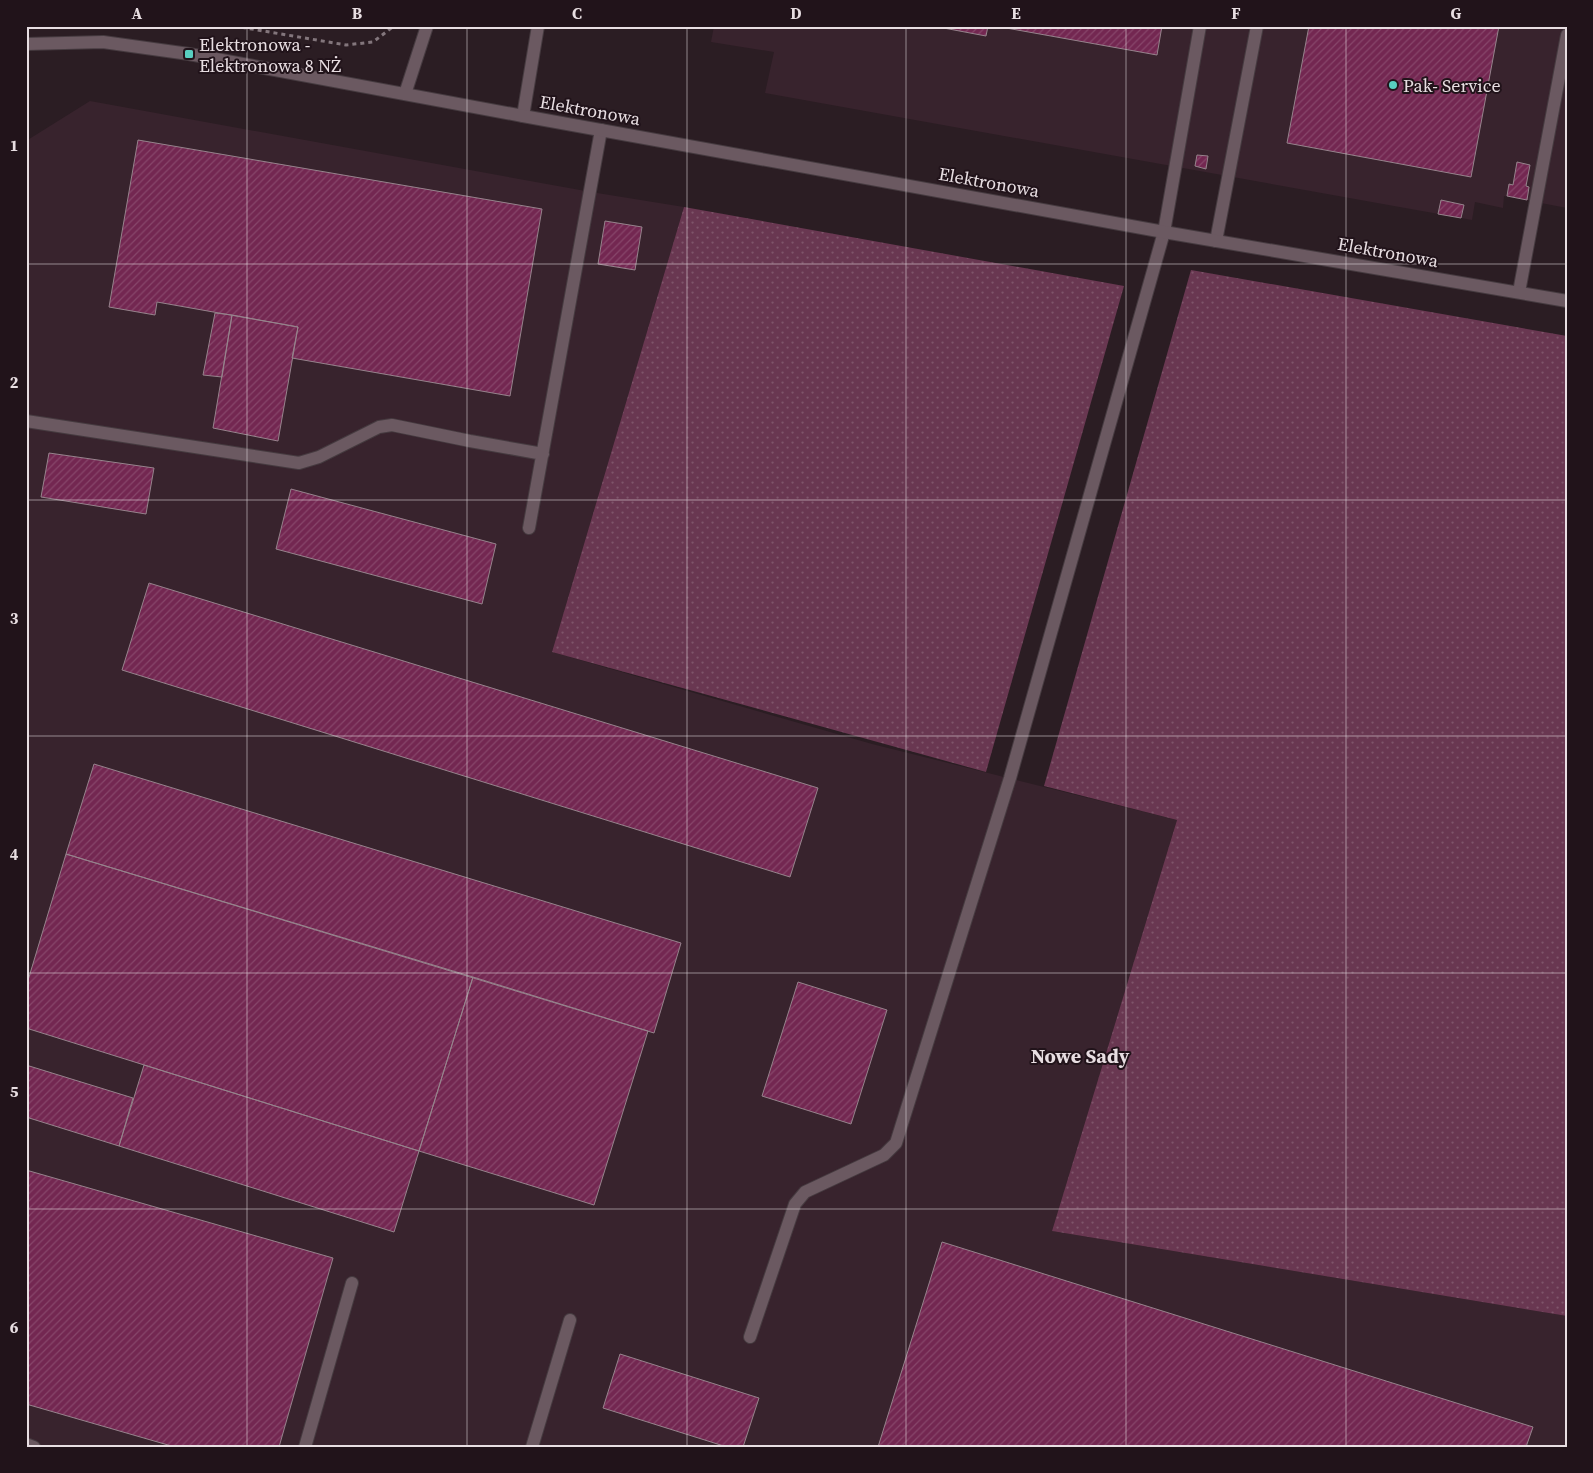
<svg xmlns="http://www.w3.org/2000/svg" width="1593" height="1473" viewBox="0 0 1593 1473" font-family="'Source Serif 4',serif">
<defs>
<pattern id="grass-dots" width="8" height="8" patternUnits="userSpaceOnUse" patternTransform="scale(1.25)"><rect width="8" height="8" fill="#693751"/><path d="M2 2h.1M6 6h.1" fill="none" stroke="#7e546a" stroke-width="1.8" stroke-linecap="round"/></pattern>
<pattern id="building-hatch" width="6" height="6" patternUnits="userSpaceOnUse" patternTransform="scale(1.25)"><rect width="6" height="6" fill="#732751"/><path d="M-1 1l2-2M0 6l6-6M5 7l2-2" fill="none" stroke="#87466a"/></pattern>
</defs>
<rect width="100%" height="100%" fill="#2b1d23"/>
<path fill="#38232d" d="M714,26H1567V208L1504,196L1503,208L1475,202L1472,220L1461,218L765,93L774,52L711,42Z
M90,101L591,192L684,207L552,652L872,744L1177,820L1052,1231L1567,1316V1447H26V141Z"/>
<path fill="url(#grass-dots)" d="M684,207L1124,286L986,772L552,652Z
M1191,270L1567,336V1316L1052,1231L1177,820L1044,786Z"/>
<path fill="url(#building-hatch)" stroke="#96838c" d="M933,26H988L986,36Z
M995,26H1162L1157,55Z
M1309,26H1499L1471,177L1287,143Z
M138,140L542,209L510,396L292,358L298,327L157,302L155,315L109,307Z
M1197,155L1208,156L1206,169L1195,166Z
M1517,162L1530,165L1526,186L1529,187L1527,200L1507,196L1509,184L1513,185Z
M1441,200L1464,205L1461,218L1438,214Z
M605,221L642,227L635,270L598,264Z
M215,313L232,315L222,377L203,375Z
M232,315L298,327L278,441L213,428Z
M49,453L154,468L146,514L41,497Z
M291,489L496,544L482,604L276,549Z
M149,583L818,788L790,877L122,670Z
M94,764L681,943L654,1033L66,854Z
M66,854L473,977L419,1151L26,1028V987Z
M473,977L648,1031L594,1205L419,1151Z
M798,982L887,1010L851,1124L762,1096Z
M26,1065L133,1098L119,1146L26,1117Z
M144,1065L419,1151L394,1232L119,1146Z
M26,1170L333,1258L279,1447H175L26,1404Z
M942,1242L1533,1427L1526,1447H878Z
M620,1354L759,1398L743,1447H727L603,1408Z"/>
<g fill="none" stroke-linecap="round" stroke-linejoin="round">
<defs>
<path id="service" d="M523,116L538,26
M1216,241L1257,26
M1519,292L1567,35
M26,421L299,463L319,457L379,427L392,425L470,441L543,454
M529,528L601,130
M750,1337L795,1204L805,1192L884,1155L896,1143L1010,778L1164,232L1200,26
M26,1444L34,1447
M305,1447L352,1283
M532,1447L570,1320"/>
<path id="minor" d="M26,44L103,42L189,54L523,116L1164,232L1567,301
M405,94L427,26"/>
</defs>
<use href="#service" stroke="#463b40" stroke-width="14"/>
<use href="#minor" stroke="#463b40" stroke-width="14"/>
<path stroke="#83767c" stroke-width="3" stroke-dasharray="4 4" stroke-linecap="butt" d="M234,26L346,45L373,42L394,26"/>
<use href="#service" stroke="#6b5961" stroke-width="12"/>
<use href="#minor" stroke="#6b5961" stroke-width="12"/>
</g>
<path fill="none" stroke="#e8dee2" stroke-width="1" stroke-opacity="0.55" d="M247,26V1447M467,26V1447M687,26V1447M906,26V1447M1126,26V1447M1346,26V1447M26,264H1567M26,500H1567M26,736H1567M26,973H1567M26,1209H1567"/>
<g fill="#58cec0" stroke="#21131a" stroke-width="2">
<rect x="184" y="49" width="10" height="10" rx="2.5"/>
<circle cx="1393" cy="85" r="5"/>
</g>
<g text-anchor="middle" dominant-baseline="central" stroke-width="4" stroke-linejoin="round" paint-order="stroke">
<g font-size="18" fill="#e8dee2" stroke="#21131a" text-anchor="start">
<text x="199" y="44">Elektronowa -<tspan x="199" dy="21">Elektronowa 8 NŻ</tspan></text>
<text x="1403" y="85">Pak- Service</text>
</g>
<g font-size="18" fill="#e8dee2" stroke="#21131a">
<text transform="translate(590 110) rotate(10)">Elektronowa</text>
<text transform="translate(989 182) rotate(10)">Elektronowa</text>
<text transform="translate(1388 252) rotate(10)">Elektronowa</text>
</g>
<g font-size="20" font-weight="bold" fill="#e8dee2" stroke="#21131a">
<text x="1080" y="1056">Nowe Sady</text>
</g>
</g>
<rect width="1593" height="1473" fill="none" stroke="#21131a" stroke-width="55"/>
<rect x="28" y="28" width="1538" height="1418" fill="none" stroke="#e8dee2" stroke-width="2"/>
<g font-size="16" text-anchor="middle" font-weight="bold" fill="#e8dee2">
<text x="137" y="19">A</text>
<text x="357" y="19">B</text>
<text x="577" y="19">C</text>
<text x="796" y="19">D</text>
<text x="1016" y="19">E</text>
<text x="1236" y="19">F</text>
<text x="1456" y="19">G</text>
<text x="14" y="151">1</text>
<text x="14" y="388">2</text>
<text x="14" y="624">3</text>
<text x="14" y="860">4</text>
<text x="14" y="1097">5</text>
<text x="14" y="1333">6</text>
</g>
</svg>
